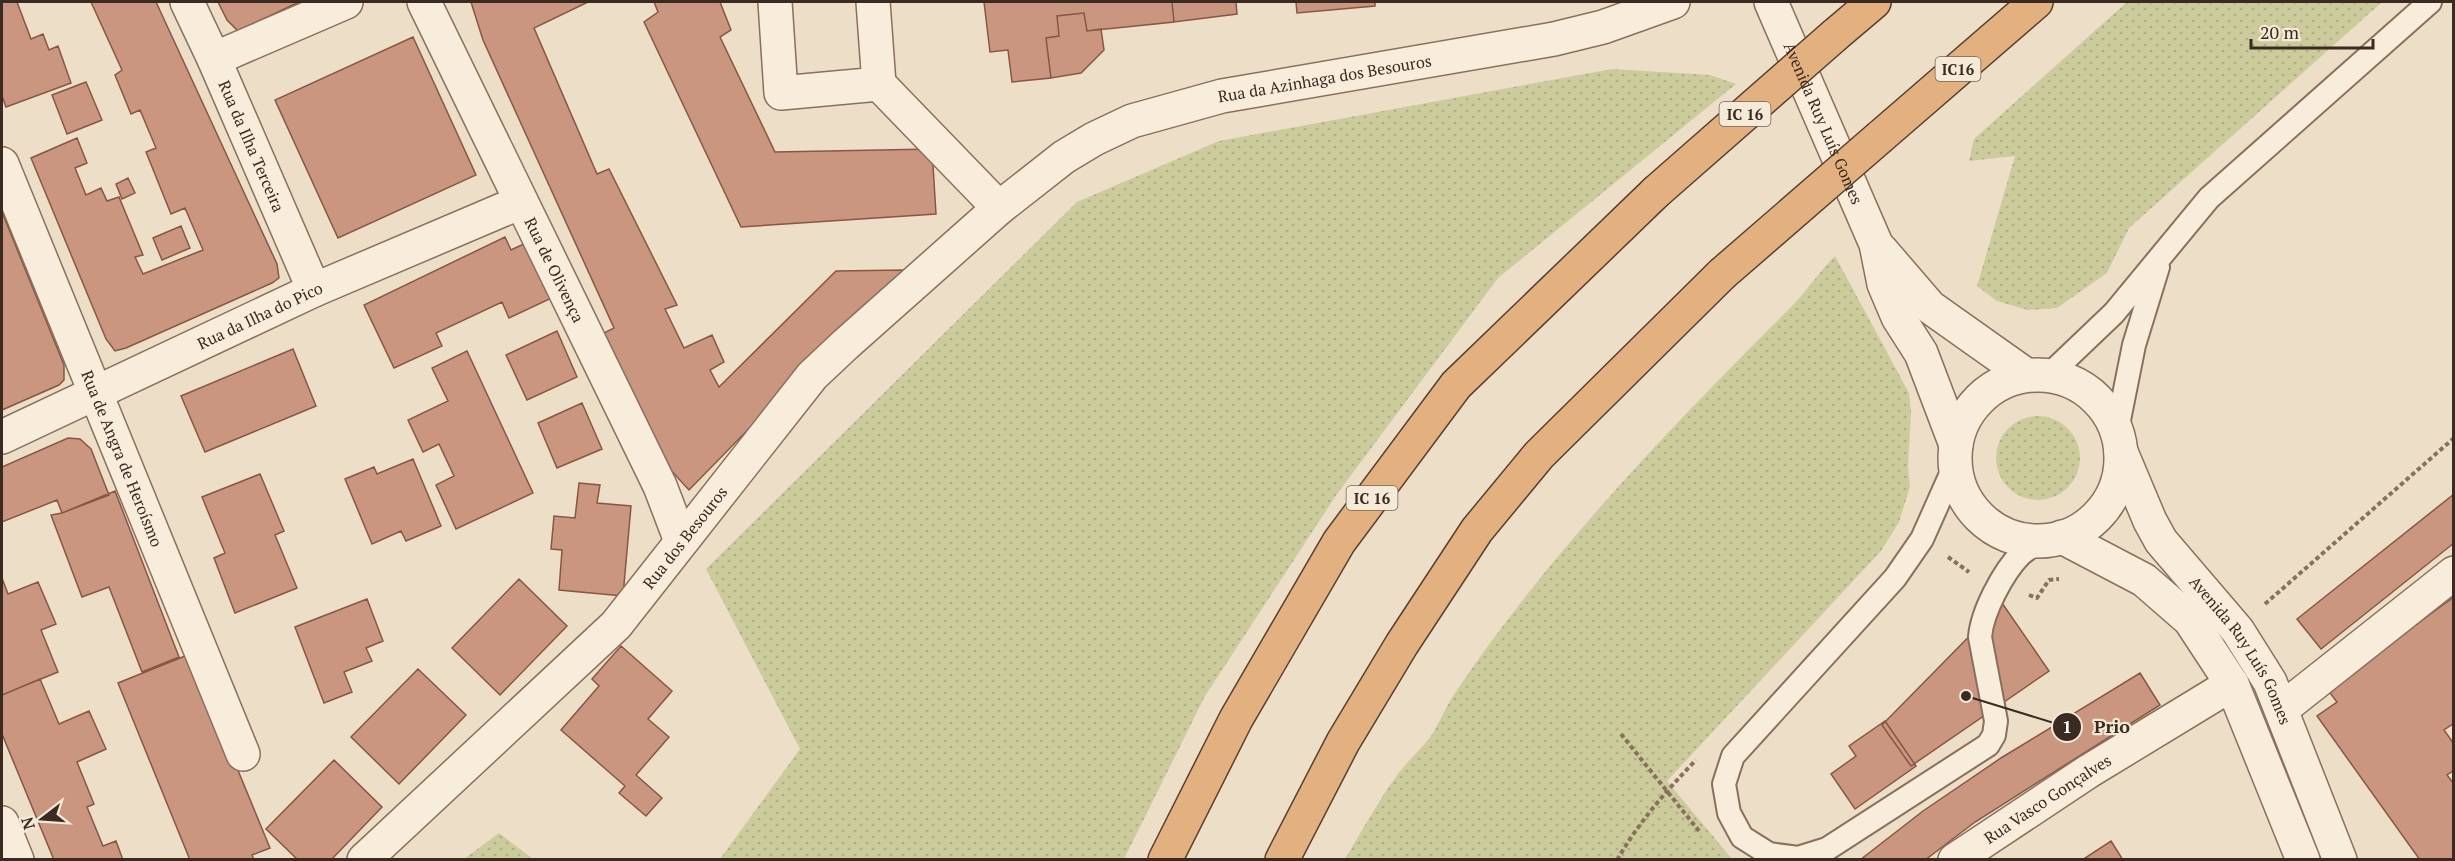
<svg xmlns="http://www.w3.org/2000/svg" width="2455" height="861" viewBox="0 0 2455 861" font-family="'PT Serif',serif">
<defs>
<pattern id="green-dots" width="8" height="8" patternUnits="userSpaceOnUse" patternTransform="scale(1.5)"><rect width="8" height="8" fill="#cbcb9c"/><path d="M2 2h.1M6 6h.1" fill="none" stroke="#afae86" stroke-width="1.8" stroke-linecap="round"/></pattern>
</defs>
<rect width="100%" height="100%" fill="#eddec8"/>
<path fill="url(#green-dots)" d="M2127,2H2382L2129,228L2107,273L2057,308L2028,310L1997,301L1977,286L2015,156L1969,161L1974,139Z
M1612,69L1710,75L1736,84L1498,278L1337,494L1205,696L1124,859H720L800,749L706,569L1077,202L1219,141Z
M1835,256L1909,393L1911,412L1908,466L1910,487L1899,522L1881,551L1667,781L1732,859H1345C1362,831 1378,801 1398,774C1408,760 1423,748 1433,733C1441,720 1446,706 1455,693C1550,552 1670,428 1791,307C1807,291 1819,272 1835,256Z
M1996 458a42 42 0 1 1 84 0a42 42 0 1 1-84 0Z
M499,833L533,859H464Z"/>
<path fill="#ca967f" stroke="#875744" stroke-width="1.5" d="M2,2H17L31,39L43,34L49,50L58,46L71,83L6,107L2,96Z
M91,2H156L277,264L279,278L272,283L126,348L115,351L106,339L31,158L77,138L87,163L75,168L86,195L101,188L107,201L119,197L143,255L135,257L143,274L203,250L185,208L171,214L146,152L156,148L140,110L131,114L115,75L122,70Z
M218,2H299L238,31L227,20Z
M471,2H588L534,28L597,174L609,169L677,305L665,309L684,348L712,335L724,362L710,370L719,387L836,271L904,270L689,490L657,455L604,333L614,328L483,40Z
M654,2H720L731,30L720,37L775,152L932,149L936,214L741,227L644,22L658,12Z
M984,2H1172L1174,22L1087,31L1084,13L1057,16L1059,36L1046,38L1051,78L1012,82L1008,50L990,52Z
M1172,2H1236L1237,14L1174,22Z
M1296,2H1375V6L1297,13Z
M1084,13L1087,31L1101,29L1104,50L1081,73L1051,78L1046,38L1059,36L1057,16Z
M413,37L476,175L338,238L275,100Z
M86,82L102,120L67,134L52,95Z
M128,178L135,193L122,199L116,184Z
M2,212L64,365V380L59,385L2,410Z
M181,226L190,248L162,260L153,238Z
M505,237L511,250L530,241L556,296L509,318L502,302L436,333L442,346L394,368L364,305Z
M557,331L577,377L527,400L506,355Z
M293,349L316,406L205,452L181,396Z
M467,351L533,493L456,529L436,485L454,476L439,444L423,452L408,420L448,401L432,368Z
M582,403L602,449L557,468L538,423Z
M68,438L80,439L91,449L109,495L62,513L57,500L2,522V467Z
M413,459L441,526L406,541L401,531L372,544L345,479L374,467L377,474Z
M260,474L284,531L275,535L297,588L235,613L214,558L225,553L202,497Z
M579,483L600,485L597,503L631,506L623,596L559,590L562,550L551,549L554,516L575,518Z
M115,491L179,657L142,672L109,587L82,597L51,515L62,513Z
M2454,494V543L2321,649L2297,619Z
M2,578L8,594L38,582L56,624L41,630L58,672L2,695Z
M519,579L567,626L500,695L452,648Z
M2454,597V723L2444,730L2454,744V770L2447,775L2454,784V860H2420L2317,716L2337,702L2327,689Z
M367,599L383,641L366,648L372,661L344,672L352,692L324,703L295,627Z
M2002,603L2049,671L1911,766L1882,725Z
M621,646L672,691L648,719L669,737L636,775L662,798L646,816L619,793L625,786L561,730L599,686L592,679Z
M190,654L270,848L252,855L254,860H190L118,683Z
M418,669L466,715L399,784L351,737Z
M2140,673L2160,705L1975,822L1925,860H1860L1923,811L2001,758Z
M40,679L59,724L89,711L106,749L77,762L94,804L87,807L103,846L116,841L123,860H54L2,734V695Z
M1885,721L1916,766L1855,809L1831,774L1856,756L1849,746Z
M334,760L382,807L331,860H298L266,829Z
M2111,841L2123,860H2082Z"/>
<g fill="none" stroke-linecap="round" stroke-linejoin="round">
<defs>
<path id="service" d="M2049,375L2114,313L2209,198L2430,2
M2117,430L2134,345L2158,267
M1955,465L1922,539L1895,578L1733,756L1724,784L1729,813L1742,837L1769,854L1798,858L1827,849L1988,745L1994,735L1996,721L1980,637C1982,612 2003,572 2021,554C2027,549 2034,545 2040,541"/>
<g id="minor">
<path id="s1" d="M187,2L214,59L314,290"/>
<path id="s2" d="M424,2L660,486L681,541"/>
<path d="M775,2L781,93L879,84L873,2"/>
<path d="M214,59L346,2"/>
<path d="M879,84L999,208"/>
<path id="s3" d="M2,164L243,754"/>
<path id="s4" d="M2,437L314,290L521,202"/>
<path d="M2282,709L2454,573"/>
<path d="M2,823L17,860"/>
<path id="s5" d="M1955,860L2089,771L2232,684"/>
</g>
<g id="tertiary">
<path id="s6" d="M1771,2L1876,244L1884,284L1898,317L1921,353L1956,445"/>
<path d="M1881,250L1930,307L2026,375"/>
<circle cx="2038" cy="458" r="83"/>
<path id="s7" d="M2121,452L2150,521L2161,541L2238,631L2270,682L2340,860"/>
<path d="M2062,537L2144,580L2190,620L2232,684L2303,860"/>
<path id="s8" d="M364,860L616,625L812,376L846,344L999,208L1064,157L1094,139L1132,121L1222,96L1554,39L1603,27L1673,2"/>
</g>
<path id="trunk" d="M1835,35L1874,2
M1880,137L2036,2
M1165,860L1236,719L1339,542L1456,385L1656,192
M1282,860L1343,742L1402,644L1477,530L1539,455L1722,274"/>
</defs>
<use href="#service" stroke="#89705d" stroke-width="26"/>
<use href="#minor" stroke="#89705d" stroke-width="36"/>
<use href="#tertiary" stroke="#89705d" stroke-width="36"/>
<use href="#trunk" stroke="#573f31" stroke-width="36"/>
<path stroke="#89705d" stroke-width="4" stroke-dasharray="4.5 3" stroke-linecap="butt" d="M1948,557L1969,572
M2029,595L2037,598L2049,580L2059,579
M2265,604L2454,438
M1621,734L1699,831
M1617,860C1639,822 1666,791 1696,760"/>
<use href="#service" stroke="#f8ecdb" stroke-width="22"/>
<use href="#minor" stroke="#f8ecdb" stroke-width="33"/>
<use href="#tertiary" stroke="#f8ecdb" stroke-width="33"/>
<use href="#trunk" stroke="#e3b180" stroke-width="33"/>
<defs>
<path id="trunk-bridge" d="M1656,192L1835,35
M1722,274L1880,137"/>
</defs>
<use href="#trunk-bridge" stroke="#573f31" stroke-width="36" stroke-linecap="butt"/>
<use href="#trunk-bridge" stroke="#e3b180" stroke-width="33"/>
</g>
<g text-anchor="middle" dominant-baseline="central" stroke-width="4.5" stroke-linejoin="round" paint-order="stroke">
<g fill="#f5e9d7" stroke="#726358" stroke-width="1.5">
<rect x="1935.5" y="57" width="45" height="24" rx="4.5"/>
<rect x="1719.5" y="102" width="51" height="24" rx="4.5"/>
<rect x="1346.5" y="486" width="51" height="24" rx="4.5"/>
</g>
<g font-size="15" font-weight="bold" fill="#3a2a21">
<text x="1958" y="69">IC16</text>
<text x="1745" y="114">IC 16</text>
<text x="1372" y="498">IC 16</text>
</g>
<g font-size="16" fill="#3a2a21" stroke="#f5e9d7">
<text stroke="none"><textPath href="#s8" startOffset="1270">Rua da Azinhaga dos Besouros</textPath></text>
<text stroke="none"><textPath href="#s6" startOffset="132">Avenida Ruy Luís Gomes</textPath></text>
<text stroke="none"><textPath href="#s1" startOffset="158">Rua da Ilha Terceira</textPath></text>
<text stroke="none"><textPath href="#s2" startOffset="298">Rua de Olivença</textPath></text>
<text stroke="none"><textPath href="#s4" startOffset="285">Rua da Ilha do Pico</textPath></text>
<text stroke="none"><textPath href="#s3" startOffset="318">Rua de Angra de Heroísmo</textPath></text>
<text stroke="none"><textPath href="#s8" startOffset="456">Rua dos Besouros</textPath></text>
<text stroke="none"><textPath href="#s7" startOffset="234">Avenida Ruy Luís Gomes</textPath></text>
<text stroke="none"><textPath href="#s5" startOffset="111">Rua Vasco Gonçalves</textPath></text>
</g>
</g>
<path fill="none" stroke="#3a2a21" stroke-width="2" d="M1966 696L2067 727"/>
<g fill="#3a2a21" stroke="#f5e9d7" stroke-width="2">
<circle cx="1966" cy="696" r="6"/>
<circle cx="2067" cy="727" r="15"/>
</g>
<g font-size="18" text-anchor="middle" font-weight="bold" fill="#fff">
<text x="2067" y="733">1</text>
</g>
<g font-size="18" text-anchor="middle" font-weight="bold" fill="#3a2a21" stroke="#f5e9d7" stroke-width="4.5" stroke-linejoin="round" paint-order="stroke">
<text x="2112" y="733">Prio</text>
</g>
<rect width="2455" height="861" fill="none" stroke="#3a2a21" stroke-width="6"/>
<g transform="translate(42 819) rotate(253)" stroke="#f5e9d7" stroke-width="4.5" paint-order="stroke">
<path d="M0-4.5L10 22L0 15L-10 22Z" fill="#3a2a21"/>
<text y="-9" font-size="16" font-weight="bold" text-anchor="middle" fill="#3a2a21">N</text>
</g>
<path d="M2251 39v9h122v-9" fill="none" stroke="#3a2a21" stroke-width="3"/>
<text x="2260" y="39" font-size="18" fill="#3a2a21" stroke="#f5e9d7" stroke-width="4.5" paint-order="stroke">20 m</text>
</svg>
